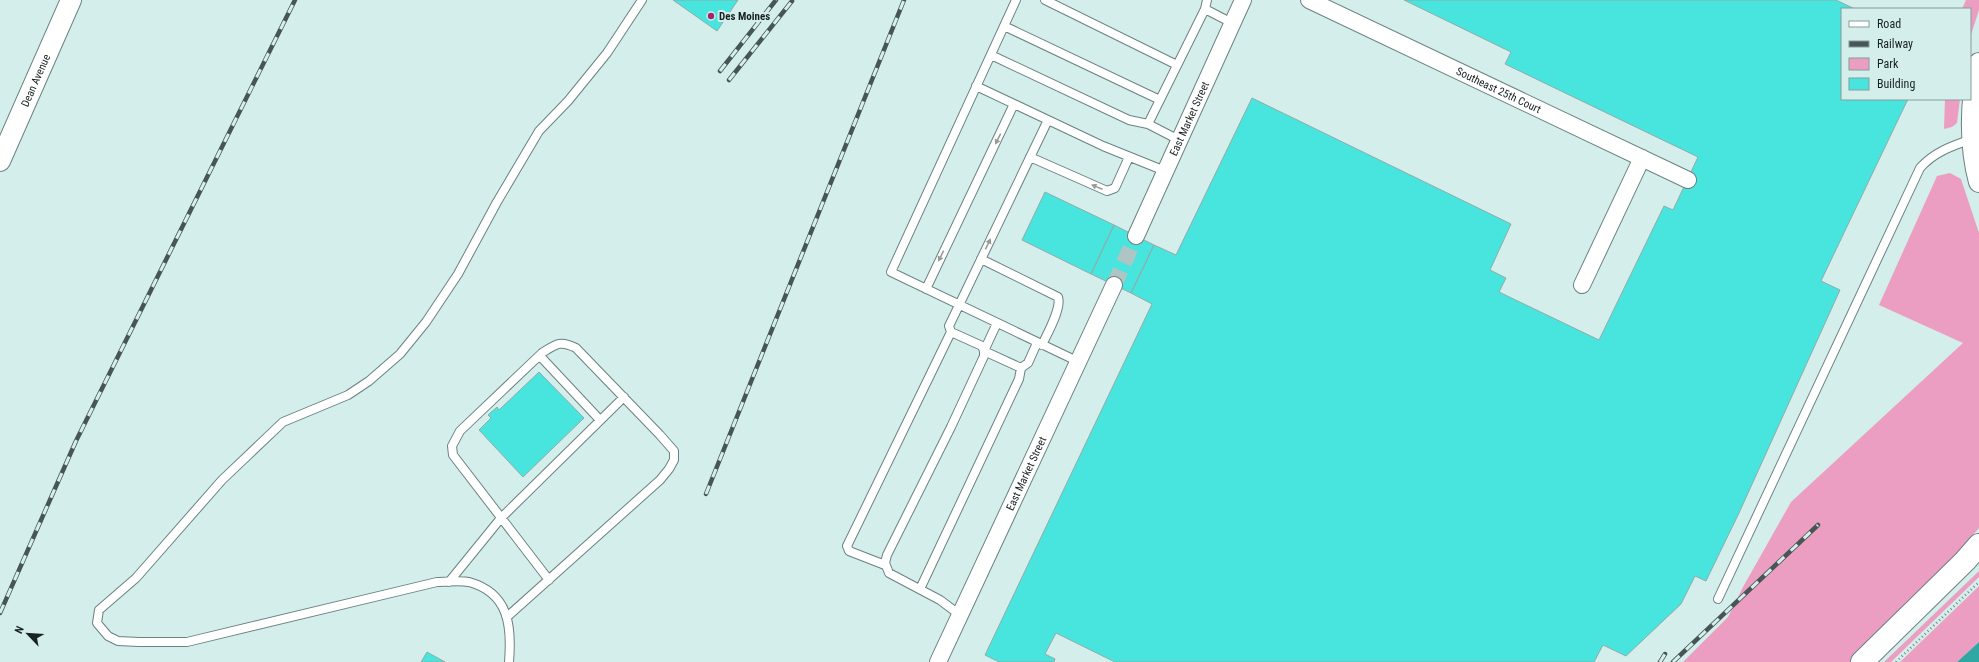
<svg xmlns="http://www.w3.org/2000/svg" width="1979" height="662" viewBox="0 0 1979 662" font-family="'Roboto Condensed',sans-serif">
<rect width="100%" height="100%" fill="#d3eeeb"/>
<path fill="#ec9ec2" d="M1966,0H1979V10L1970,38V9H1962Z
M1945,99H1960L1957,123L1952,127L1944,129Z
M1950,173L1961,179L1979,233V528L1917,599L1850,662H1683L1728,617L1743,587L1791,502L1963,343L1879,305L1937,176Z
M1979,571V577L1891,662H1884Z
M1979,586V642L1957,662H1900Z"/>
<path fill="#2fa7a2" d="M1979,642V662H1957Z"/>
<path fill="#47e5de" stroke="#92aba9" d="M673,0H738L717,31Z
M1404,0H1836L1855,9H1842V99H1908L1821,281L1840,290L1739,513L1706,581L1695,576L1681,604L1626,656L1603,645L1594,662H1115L1056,633L1045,654L1055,659L1054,662H999L985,655L1152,304L1131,293L1154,245L1176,255L1252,98L1511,224L1490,270L1506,278L1499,292L1599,340L1664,206L1673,210L1698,157L1505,64L1511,52Z
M1045,192L1114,225L1091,274L1022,240Z
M1114,225L1154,245L1131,293L1091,274Z
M539,372L584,418L523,477L479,430L491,418L488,415L497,407L499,410Z
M427,652L445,662H421Z"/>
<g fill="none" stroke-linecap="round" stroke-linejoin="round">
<path stroke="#aec5c3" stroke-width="16" stroke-dasharray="16 8" stroke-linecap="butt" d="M1114,285L1136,236"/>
<defs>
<path id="service" d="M1016,0L891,272L1079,362
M1045,0L1177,65
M1207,0L1205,9L1232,23
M1004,26L1160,100
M991,55L1129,120L1148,124L1179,140
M976,86L1103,146L1165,171
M1148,124L1205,9
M1030,157L1107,191L1115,188L1129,157
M981,259L1058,297C1062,308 1047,334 1042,345
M926,289L1014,104
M997,323L984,351L1021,368L1028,363L1037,343
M540,356L600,420
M885,565L849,551L847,546L951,332
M449,582L501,518L624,397
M920,589L1019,379L1021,368
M1718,599L1920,168C1934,152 1952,146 1972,139
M960,615L940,600L889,573L885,563L887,555L951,427L984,356V351L982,346L951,332L949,326L1048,120
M508,616L660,480L669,469L674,460V451L660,435L576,348C560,340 556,344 542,353L460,431L452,446L453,455L549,580
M509,662C512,626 509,593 469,582C459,580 447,582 437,582L187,642H139L118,641L108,636L97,623L99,610L136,578L222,480L283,422L348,395L369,381L400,354L426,322L458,274L497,202L539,131L568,101L607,53L642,0"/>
<g id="minor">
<path id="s1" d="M1309,0L1688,180"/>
<path id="s2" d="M1136,236L1243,0"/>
<path d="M1582,285L1642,158"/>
<path id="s3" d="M938,662L1114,285"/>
</g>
<g id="tertiary">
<path d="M1979,63C1970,100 1969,145 1979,182"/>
<path id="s4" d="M0,161L71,0"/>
</g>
<path id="primary" d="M1862,662L1965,561L1979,545"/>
</defs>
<use href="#service" stroke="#6a8281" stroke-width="10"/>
<use href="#minor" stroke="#6a8281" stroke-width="18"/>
<use href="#tertiary" stroke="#6a8281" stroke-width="22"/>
<use href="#primary" stroke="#6a8281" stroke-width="24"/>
<path stroke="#748785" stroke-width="2.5" stroke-dasharray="1 3" stroke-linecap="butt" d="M1896,662L1979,582"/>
<use href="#service" stroke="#fff" stroke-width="8"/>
<use href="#minor" stroke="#fff" stroke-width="16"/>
<use href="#tertiary" stroke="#fff" stroke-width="20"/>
<use href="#primary" stroke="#fff" stroke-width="22"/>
<defs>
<path id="rail" d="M720,71L776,0
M729,80L792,1
M706,494L904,0
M0,613L76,441L295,0
M1660,662L1665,654
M1673,662L1818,525"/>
</defs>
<use href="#rail" stroke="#475654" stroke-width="4.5"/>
<use href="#rail" stroke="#d3eeeb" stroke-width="3" stroke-dasharray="9" stroke-linecap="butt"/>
</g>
<defs><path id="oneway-solid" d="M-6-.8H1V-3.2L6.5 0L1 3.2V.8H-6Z"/></defs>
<g fill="#979c9b">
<use href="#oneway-solid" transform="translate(998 139) rotate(116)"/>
<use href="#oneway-solid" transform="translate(1097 187) rotate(-158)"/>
<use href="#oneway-solid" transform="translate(988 244) rotate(-64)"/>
<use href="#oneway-solid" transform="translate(941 256) rotate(116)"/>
</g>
<circle fill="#a6226e" stroke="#d3eeeb" stroke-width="1.5" cx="711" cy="16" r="4"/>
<g text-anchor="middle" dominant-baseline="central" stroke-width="4" stroke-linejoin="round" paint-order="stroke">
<g font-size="11" font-weight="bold" fill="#182221" stroke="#d3eeeb" text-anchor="start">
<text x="719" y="16">Des Moines</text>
</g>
<g font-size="11" fill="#182221" stroke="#d3eeeb">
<text stroke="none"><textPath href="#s4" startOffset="88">Dean Avenue</textPath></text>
<text stroke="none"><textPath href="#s1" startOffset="210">Southeast 25th Court</textPath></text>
<text stroke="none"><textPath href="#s2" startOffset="129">East Market Street</textPath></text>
<text stroke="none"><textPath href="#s3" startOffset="208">East Market Street</textPath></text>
</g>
</g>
<rect x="1841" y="8" width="130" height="92" fill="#d3eeeb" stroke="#889c9a"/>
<rect x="1849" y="21" width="20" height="6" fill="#ffffff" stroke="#889c9a"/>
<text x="1877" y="28" font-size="12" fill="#182221">Road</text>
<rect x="1849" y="41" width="20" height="6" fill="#475654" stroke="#889c9a"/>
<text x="1877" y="48" font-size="12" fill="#182221">Railway</text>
<rect x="1849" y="58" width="20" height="12" fill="#ec9ec2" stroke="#889c9a"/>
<text x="1877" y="68" font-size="12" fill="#182221">Park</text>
<rect x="1849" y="78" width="20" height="12" fill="#47e5de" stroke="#889c9a"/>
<text x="1877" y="88" font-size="12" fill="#182221">Building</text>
<g transform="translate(28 634) rotate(295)" stroke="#d3eeeb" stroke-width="3" paint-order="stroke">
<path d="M0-3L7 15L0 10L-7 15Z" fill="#182221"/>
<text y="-6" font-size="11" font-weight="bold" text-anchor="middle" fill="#182221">N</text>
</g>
</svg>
